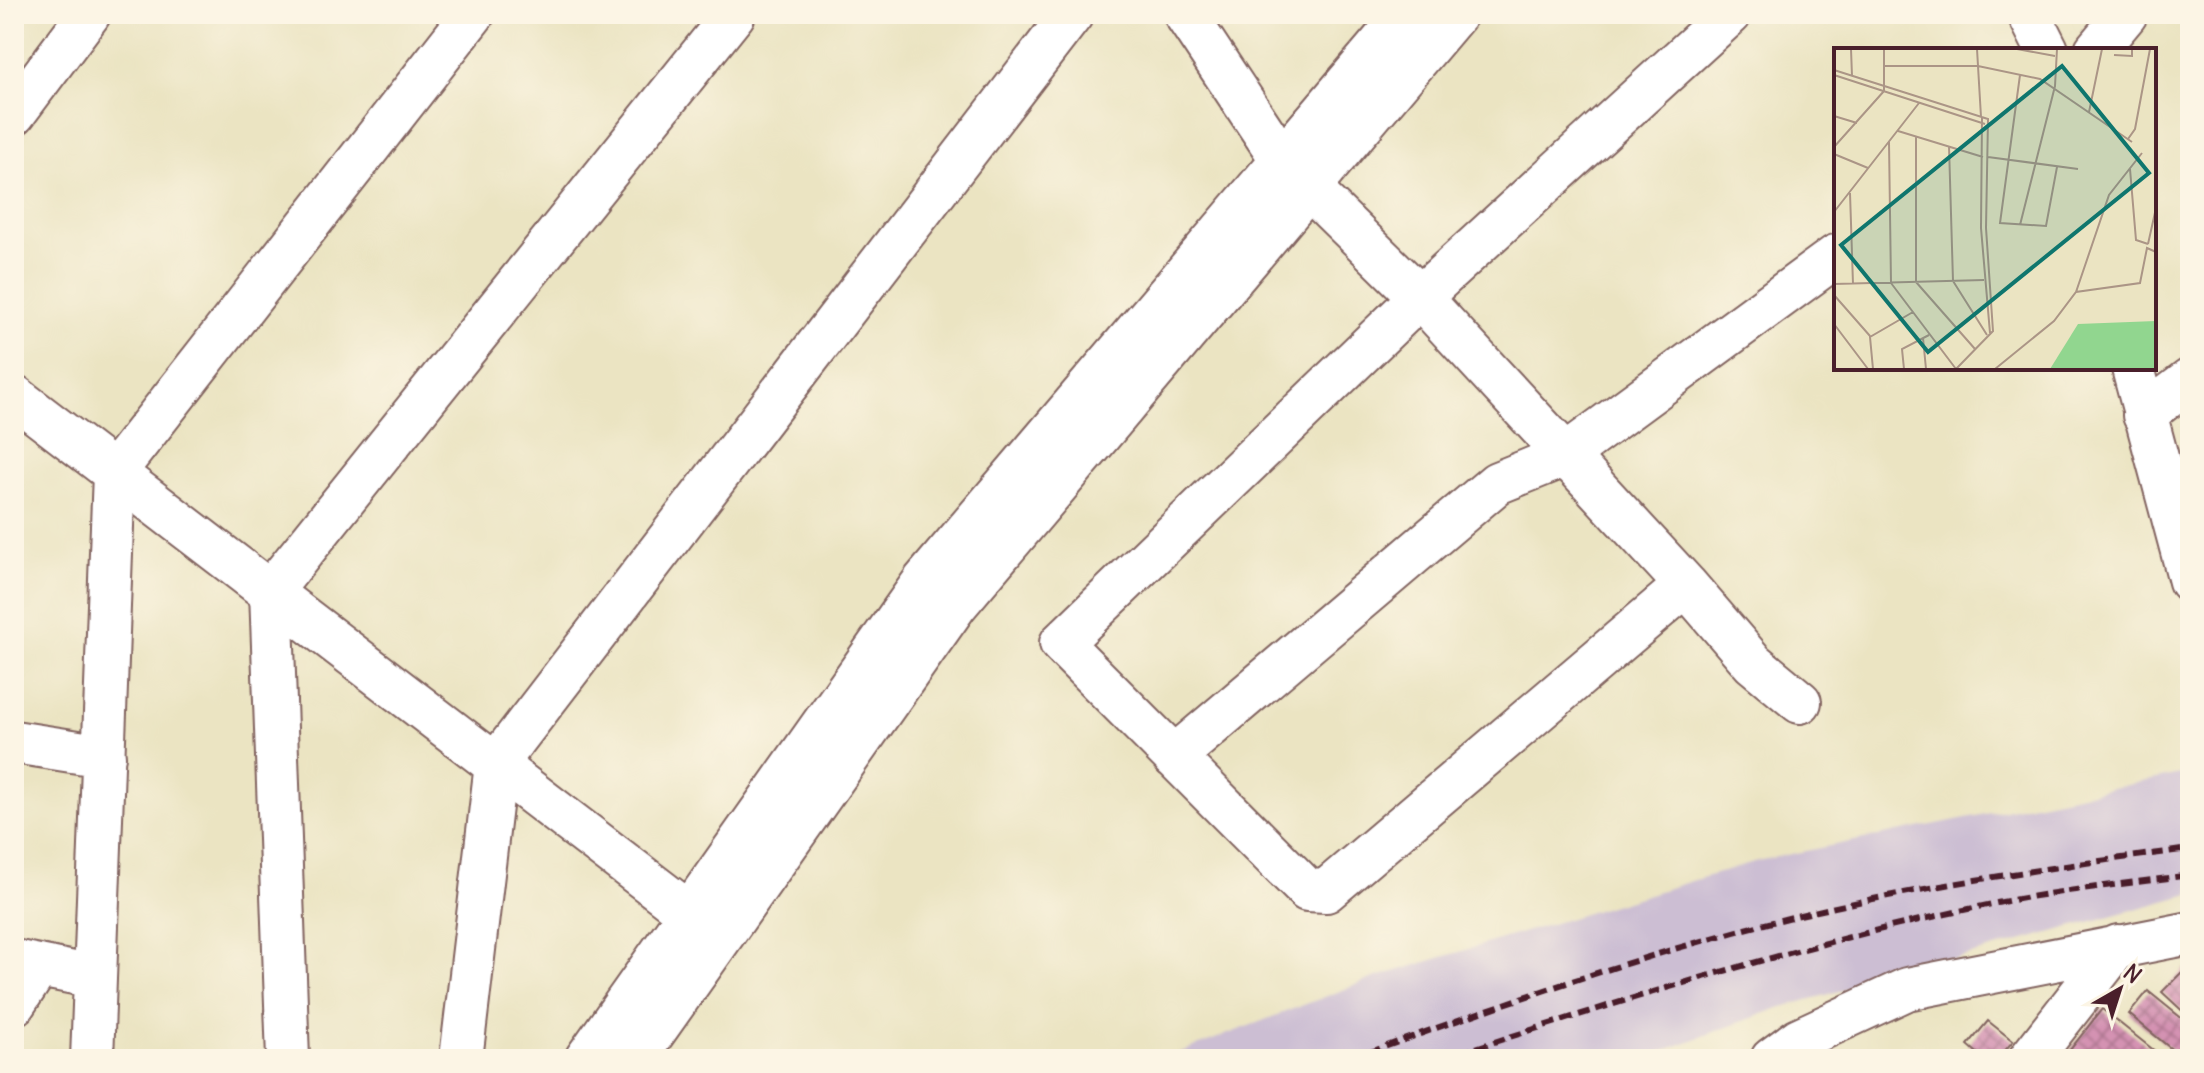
<svg xmlns="http://www.w3.org/2000/svg" width="2204" height="1073" viewBox="0 0 2204 1073" font-family="Delius,sans-serif">
<defs>
<pattern id="building-cross-hatch" width="8" height="8" patternUnits="userSpaceOnUse" patternTransform="scale(2)"><rect width="8" height="8" fill="#d492b2"/><path d="M0 0l8 8M0 8l8-8" fill="none" stroke="#ae7791"/></pattern>
</defs>
<rect width="100%" height="100%" fill="#fcf5e5"/>
<filter id="ink" filterUnits="userSpaceOnUse"><feTurbulence type="fractalNoise" baseFrequency=".0125" numOctaves="2"/><feDisplacementMap in="SourceGraphic" scale="16" xChannelSelector="R" yChannelSelector="G"/><feConvolveMatrix kernelMatrix="1 2 1 2 8 2 1 2 1" color-interpolation-filters="sRGB"/></filter>
<filter id="wash" filterUnits="userSpaceOnUse"><feTurbulence type="fractalNoise" baseFrequency=".006" numOctaves="4" result="noise"/><feDisplacementMap in="SourceGraphic" scale="32" xChannelSelector="R" yChannelSelector="G"/><feGaussianBlur stdDeviation="1.8" result="paint"/><feColorMatrix in="noise" values="0 0 0 0 0 0 0 0 0 0 0 0 0 0 0 0 0 1.4 0 .05"/><feComposite in="paint" operator="in"/></filter>
<g filter="url(#wash)">
<rect width="100%" height="100%" fill="#ebe4c2"/>
<path fill="#ccbed3" d="M2190,772V894L1779,1008L1641,1059H1163L1374,978L1757,861Z"/>
<g id="blocks">
<path fill="url(#building-cross-hatch)" d="M2190,964V1018L2162,992Z
M2148,991L2190,1025V1034L2175,1052L2129,1014Z
M2102,1009L2156,1052L2151,1059H2063Z
M1988,1021L2013,1041L1998,1059H1984L1968,1045Z"/>
</g>
</g>
<g filter="url(#ink)">
<use href="#blocks" fill-opacity="0" stroke="#826460" stroke-width="2"/>
<g fill="none" stroke-linecap="round" stroke-linejoin="round">
<defs>
<path id="minor" d="M1185,14L1282,160
M2029,14L2047,50
M2096,50L2126,14
M14,114L89,14
M1310,189L1420,297L1686,585L1753,663L1800,702
M2133,368L2190,581
M14,396L689,913
M2144,415L2190,380
M1686,585L1326,891L1307,890L1061,643L1420,297L1730,14
M14,742L104,756
M1174,757L1497,483L1564,456L1836,256
M14,961L84,975
M14,1004L39,966
M92,1059L114,473L473,14
M288,1059L271,591L734,14
M461,1059L496,764L1072,14
M586,1059L924,581L1406,14
M635,1059L956,605L1456,14
M1772,1059L1799,1039L1907,989L2190,933
M2030,1059L2118,946"/>
</defs>
<use href="#minor" stroke="#826460" stroke-width="46"/>
<use href="#minor" stroke="#fff" stroke-width="42"/>
<path stroke="#4a1f2b" stroke-width="6" stroke-dasharray="12 6" stroke-linecap="butt" d="M1352,1059C1497,1005 1646,953 1796,916C1926,885 2058,866 2190,849
M1442,1059C1625,999 1808,942 1997,903C2061,890 2126,884 2190,875"/>
</g>
</g>
<g transform="translate(1834 48)">
<rect width="322" height="322" fill="#ebe4c2"/>
<path d="M322,273V321H216L244,276Z" fill="#91d68f"/>
<path fill="none" stroke="#ab9586" stroke-width="2" d="M17,1L18,28M143,1L147,69M183,1L221,8M280,7L298,8V1M50,18H144L206,31L298,94M0,22L154,71L152,180L159,283L122,321M0,27L151,76M186,27L166,175L212,178L223,119M255,64L268,1M0,68L23,75M148,69L147,180L156,285M64,83L149,109M82,89V234L141,301M294,91L301,81L316,1M55,94L57,235L122,321M115,98L119,233L153,287M0,99L50,43V1M0,106L34,120M154,109L244,121M296,121L302,192L314,196M16,145L19,236M0,164L85,55M186,177L221,38L223,1M314,196L322,160M0,236L150,232M242,244L275,147L308,105M0,247L36,288M0,276L34,321M89,290L92,321M39,321L36,289L79,264M70,321L68,301L95,287M161,321L220,273L242,244L306,235L313,200L322,204"/>
<path fill="#0f766e" fill-opacity="0.15" stroke="#0f766e" stroke-width="4" d="M228,18L315,125L94,304L7,197Z"/>
<rect width="322" height="322" fill="none" stroke="#4a1f2b" stroke-width="4"/>
</g>
<rect width="2204" height="1073" fill="none" stroke="#fcf5e5" stroke-width="48"/>
<g transform="translate(2120 989) rotate(39)" stroke="#fcf5e5" stroke-width="6" paint-order="stroke">
<path d="M0-6L14 30L0 20L-14 30Z" fill="#4a1f2b"/>
<text y="-12" font-size="22" font-weight="bold" text-anchor="middle" fill="#4a1f2b">N</text>
</g>
</svg>
